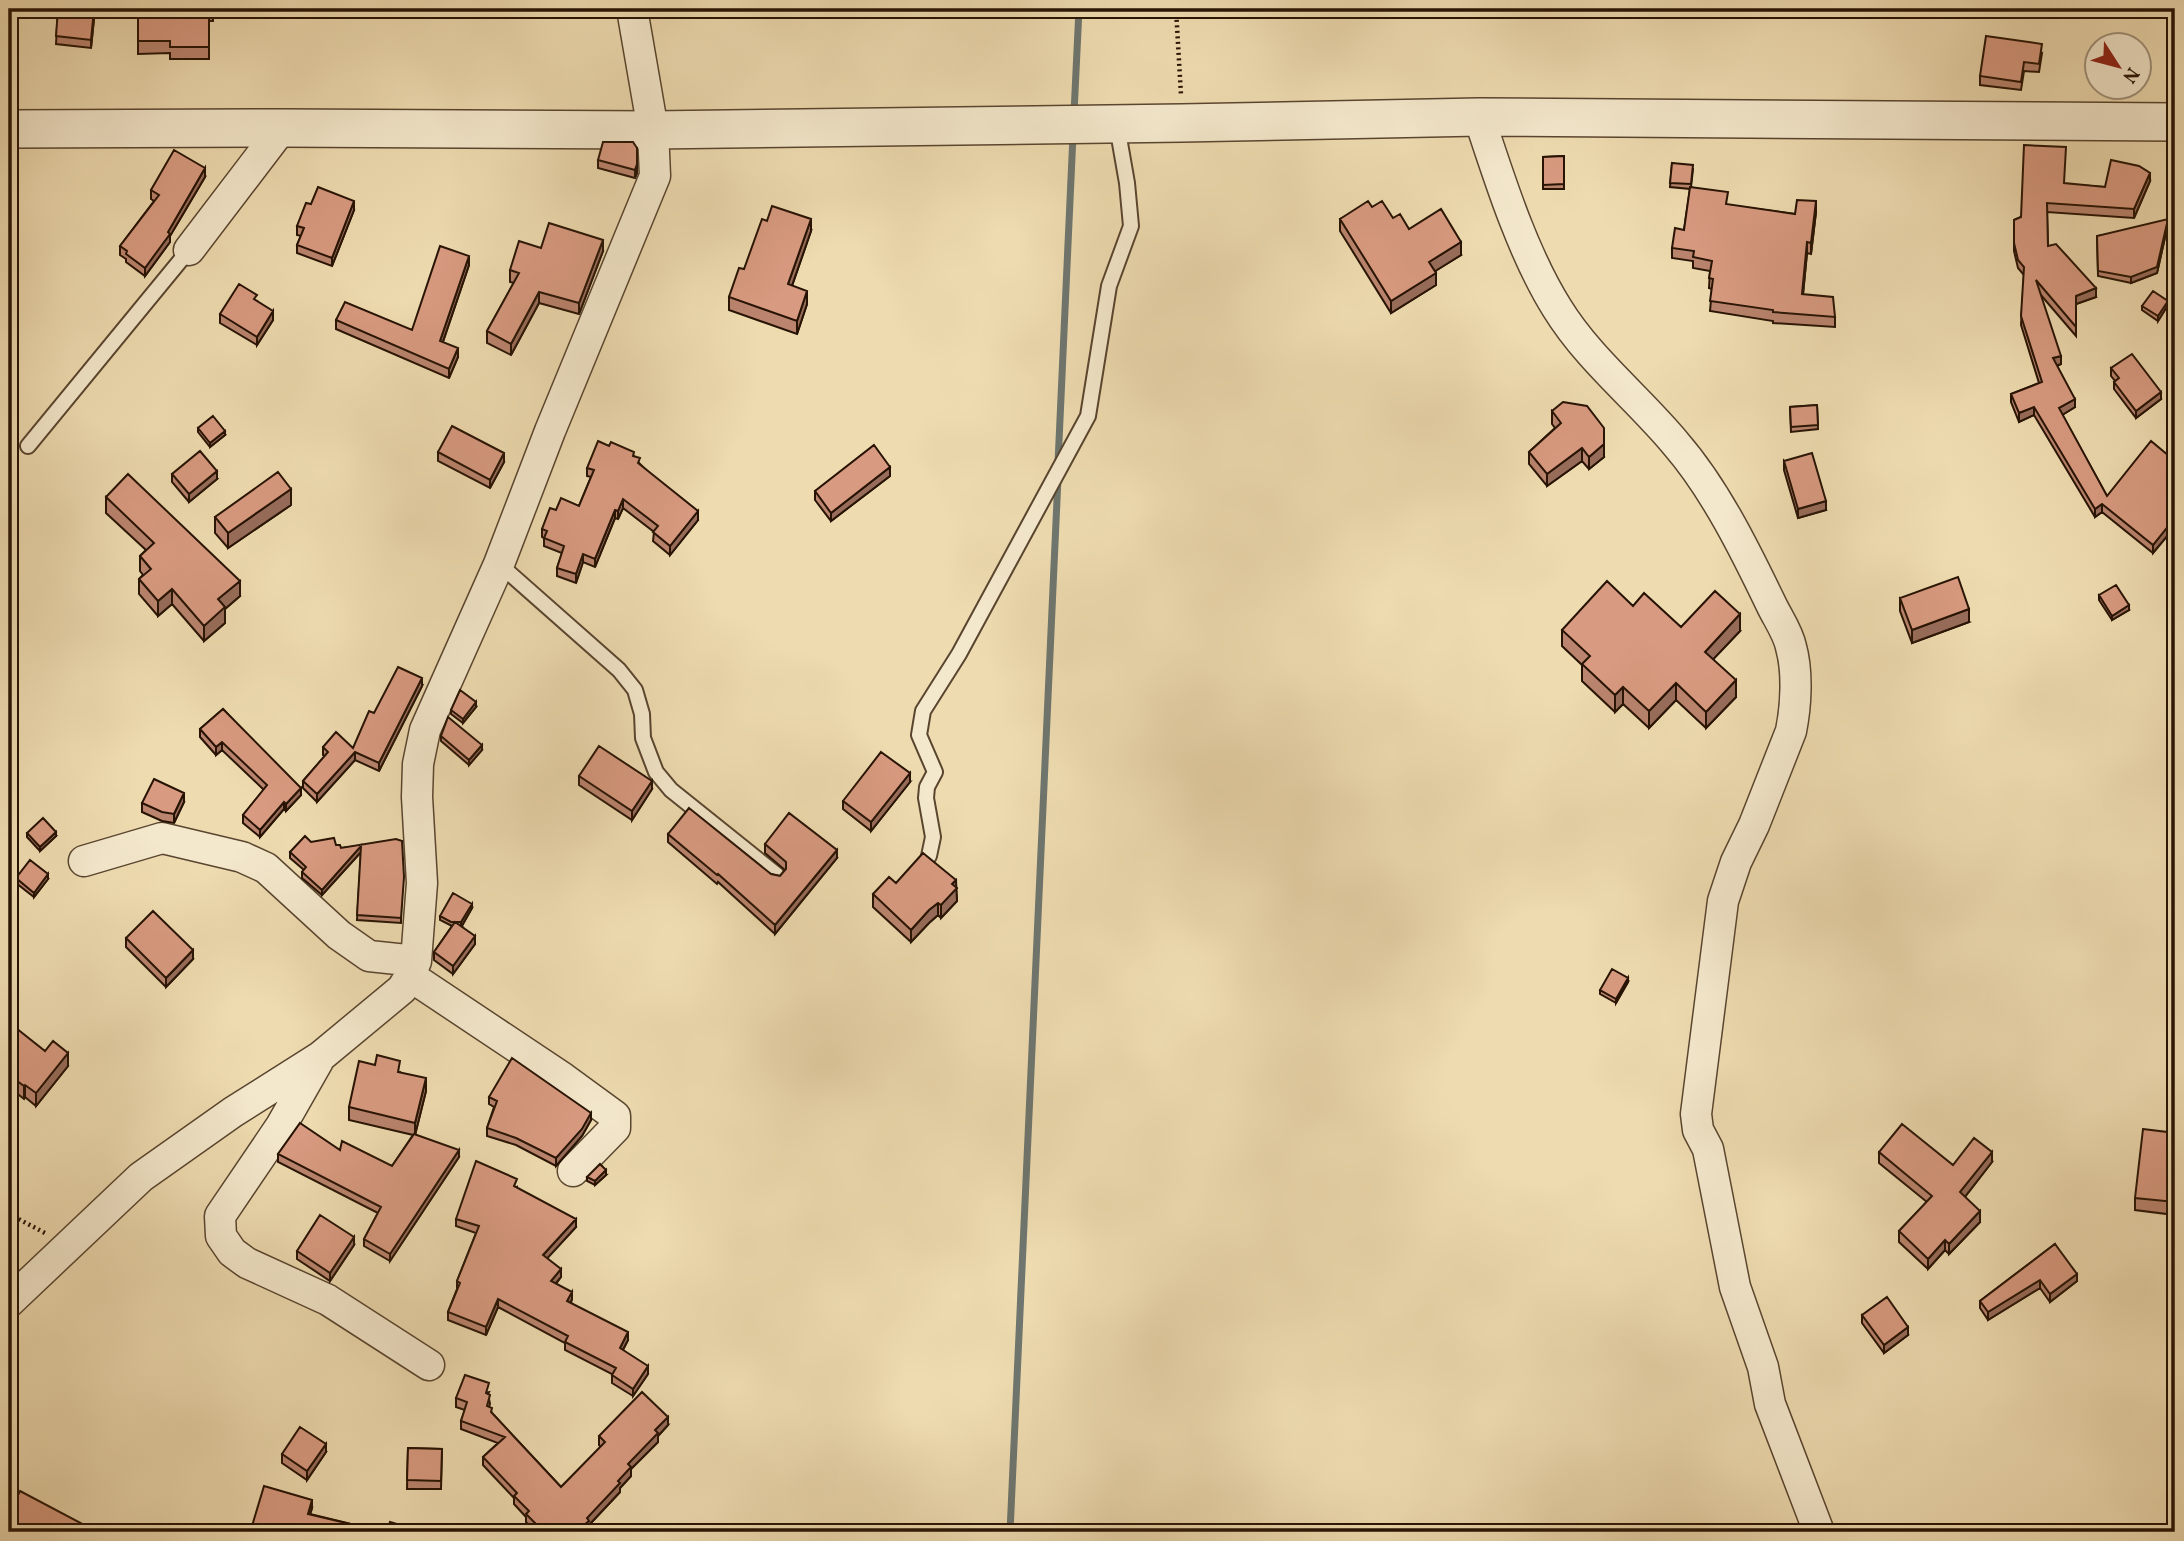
<svg xmlns="http://www.w3.org/2000/svg" width="2184" height="1541" viewBox="0 0 2184 1541" font-family="Vollkorn,serif">
<rect width="100%" height="100%" fill="#eedbb0"/>
<filter id="stains"><feTurbulence type="fractalNoise" baseFrequency=".00286" numOctaves="4"/><feColorMatrix values="0 0 0 0 .2 0 0 0 0 .09 0 0 0 0 .02 0 0 0 .5 -.17"/></filter>
<radialGradient id="worn" r=".72"><stop offset=".6" stop-color="#630" stop-opacity="0"/><stop offset="1" stop-color="#630" stop-opacity=".3"/></radialGradient>
<g fill="none" stroke-linecap="round" stroke-linejoin="round">
<path stroke="#6e766f" stroke-width="7" d="M1074,113L1079,9
M1058,463L1073,135
M1010,1532L1058,478"/>
<defs>
<path id="service" d="M28,446L189,250
M499,564L619,670L635,690L642,714L643,738L656,772L671,790L777,875
M929,856L933,837L926,798L927,787L935,772L919,735L923,711L959,654L1088,416L1109,286L1131,226L1127,183L1117,126"/>
<path id="minor" d="M1479,117C1499,178 1523,254 1557,308C1589,360 1638,398 1676,444C1715,489 1745,550 1771,604C1777,617 1788,632 1791,647C1798,672 1796,706 1791,731L1754,825L1736,862L1723,901L1696,1114L1698,1130L1708,1149L1735,1287L1763,1367L1770,1404L1819,1532
M189,250L282,128
M84,861L162,838L242,857L266,868L339,935L369,956L416,961
M410,976L563,1078L615,1116V1128L573,1171
M318,1061L281,1126L220,1216L221,1236L232,1252L247,1263L328,1300L429,1365
M9,1302L141,1177L233,1112L320,1057L402,989L410,976L416,961L422,883L417,797L418,764L425,730L499,564L550,431L655,176L653,130L632,9"/>
<path id="tertiary" d="M9,129L282,128L653,130L1182,123L1479,117L2175,122"/>
</defs>
<use href="#service" stroke="#59452f" stroke-width="18"/>
<use href="#minor" stroke="#59452f" stroke-width="33"/>
<use href="#tertiary" stroke="#59452f" stroke-width="40"/>
<path stroke="#271304" stroke-width="4.5" stroke-dasharray="2 3.5" stroke-linecap="butt" d="M1176,9L1181,95
M9,1214L45,1233"/>
<use href="#service" stroke="#f4e8cc" stroke-width="14"/>
<use href="#minor" stroke="#f4e8cc" stroke-width="30"/>
<use href="#tertiary" stroke="#f4e8cc" stroke-width="37"/>
</g>
<path fill="#ba846e" stroke="#271304" stroke-width="2" d="M58,9H95L91,48L56,44Z
M138,9H213V21H209V59H170V53L138,54Z
M2042,53L2039,72L2024,71L2021,90L1980,85V76Z
M637,148V173L635,178L598,168V160Z
M1564,156V189H1543V157Z
M1672,163L1693,169L1691,187L1727,205L1795,214L1816,212L1811,254L1807,253L1803,294L1835,317V327L1773,323V321L1710,311L1712,289L1709,288L1710,271L1693,268V261L1672,258V248L1684,230L1690,189L1670,187Z
M205,177L170,236V242L145,276L126,262V259L120,255V246L154,201L151,199V190Z
M2150,181L2134,218L2047,212L2048,246L2096,297L2076,304V336L2040,294L2061,364L2057,366L2075,407L2062,415L2107,496L2172,520L2173,529L2153,553L2102,512L2095,517L2034,415L2019,422L2011,402V394L2039,383L2021,325L2024,275L2018,268L2014,251V220L2021,217L2064,184L2105,187Z
M311,204L354,210L332,266L297,253V245L301,236L297,235V226Z
M1372,207L1393,218L1409,229L1461,255L1435,271L1436,285L1391,313L1340,231V219Z
M2168,224L2157,273L2131,283L2098,276L2097,236Z
M811,231L792,286L807,304L797,334L729,310V297L744,269Z
M541,248L603,251L579,314L539,303L511,355L487,343V331L514,283L510,282V270Z
M469,265L443,342L458,357L449,378L336,329V320L412,330Z
M257,301L273,320L257,345L220,323V314Z
M2168,305L2158,321L2142,310V306Z
M2111,368L2161,399L2136,418L2114,389V382L2115,381L2111,376Z
M1817,405L1818,429L1791,432L1790,407Z
M1552,411L1604,457L1589,469L1582,461L1547,486L1529,464V452L1555,428L1552,424Z
M198,428L225,435L210,447L198,432Z
M438,452L504,462L490,488L438,461Z
M634,456L640,464L698,520L670,555L653,541L654,532L623,508L618,519L615,518L595,567L583,562L576,583L557,576V568L562,553L544,546V538L542,537V529L556,510L579,506L591,477L587,476V468Z
M1784,461L1826,510L1798,518L1784,470Z
M172,474L217,479L189,502L172,482Z
M890,476L831,521L815,500V491Z
M106,497L240,596L225,609V623L204,641L172,604L158,616L139,594V579L143,575L140,571V556L146,550L106,513Z
M291,505L228,548L215,533V517Z
M2099,595L2129,610L2112,620L2099,600Z
M1900,598L1969,622L1912,643L1900,611Z
M1633,606L1681,627L1740,631L1713,659L1736,697L1706,728L1676,700L1649,728L1623,704L1615,712L1582,681V665L1562,646V630Z
M422,686L379,771L355,760L317,802L303,788V781L325,756L323,755V747L353,748L374,713Z
M476,707L463,723L451,714V710Z
M223,709L301,795L286,811L284,809L260,837L243,823V815L264,790L222,750L216,755L200,737V729Z
M441,736L482,750L469,765L441,741Z
M579,776L652,789L632,820L579,785Z
M910,782L871,831L843,809V801Z
M184,802L174,823L162,821L142,812V803Z
M27,833L56,836L40,851L27,837Z
M668,834L771,874L780,876L785,870L765,853V844L837,858L775,934L718,882L717,884L668,842Z
M402,841L401,923L357,920L361,852L322,895L302,878V872L304,870L290,858V852L311,842L336,845L341,848Z
M16,878L48,879L34,897L16,883Z
M896,883L956,888L957,901L941,918L938,915L929,923L911,942L873,907V894Z
M472,908L462,926L475,944L453,974L434,960V952L452,926L440,920V916Z
M126,938L193,959L166,987L126,947Z
M1628,982L1616,1003L1600,994V990Z
M9,1037L45,1051L68,1066L36,1106L25,1097L24,1099L9,1087Z
M400,1072L426,1091L415,1135L459,1157L390,1261L364,1246V1239L378,1213L278,1162V1154L340,1150L392,1166L413,1135L349,1120V1107Z
M489,1097L591,1120L582,1136L556,1166L516,1145L487,1136V1128L494,1107L489,1104Z
M2175,1133V1215L2135,1210V1198Z
M1879,1152L1953,1165L1992,1162L1965,1197L1980,1222L1949,1254L1945,1250L1928,1269L1899,1242V1231L1927,1202L1879,1163Z
M606,1175L595,1185L587,1181V1177Z
M517,1187V1188L576,1227L547,1258L561,1277L556,1284L572,1299L571,1303L628,1340L623,1350L648,1374L633,1396L612,1383V1374L565,1350V1343L498,1307L486,1335L448,1320V1312L457,1289V1281L476,1233L456,1226V1219Z
M2055,1244L2077,1281L2050,1302L2040,1288L1988,1320L1980,1308V1301Z
M354,1245L330,1281L297,1259V1251Z
M1862,1315L1908,1335L1884,1353L1862,1323Z
M489,1392L488,1394L490,1404L489,1407L492,1413L561,1487L601,1447L599,1445V1436L668,1425L658,1436V1442L631,1469V1476L620,1488V1492L589,1525V1528L593,1532H536L526,1522V1517L514,1504V1498L483,1465V1457L498,1443L461,1429V1421L465,1410L456,1407V1398Z
M408,1448L442,1449L441,1489H407Z
M326,1452L307,1480L282,1463V1454Z
M312,1508L310,1514L384,1532H252V1526Z
M9,1513L90,1532H9Z"/>
<path fill="#976c5a" stroke="#271304" stroke-width="2" d="M94,9H95L91,48V40Z
M637,164V173L635,178V170Z
M205,168V177L170,236V242L145,276V268L168,232Z
M2150,173V181L2134,218V209Z
M354,201V210L332,266V258Z
M1816,201V212L1811,254V243Z
M811,219V231L788,297V284Z
M2168,219V224L2157,273L2131,283V277Z
M603,240V251L579,314V303Z
M1461,242V255L1429,275V262Z
M1807,242V253L1802,305V294Z
M469,256V265L440,350V341Z
M1436,273V285L1391,313V301Z
M2096,288V297L2076,304V296Z
M807,291V304L797,334V321Z
M539,292V303L511,355V344Z
M2168,301V305L2158,321V316Z
M273,311V320L257,345V337Z
M458,348V357L449,378V369Z
M2061,356V364L2053,367V358Z
M2161,392V399L2136,418V411Z
M2075,399V407L2059,417V408Z
M2034,407V415L2019,422V413Z
M225,431V435L210,447V443Z
M1604,444V457L1589,469V457Z
M1582,448V461L1547,486V474Z
M504,453V462L490,488V480Z
M890,467V476L831,521V513Z
M217,471V479L189,502V494Z
M291,489V505L228,548V533Z
M623,499V508L618,519V511Z
M1826,501V510L1798,518V509Z
M2102,504V512L2095,517V509Z
M2175,508V516L2168,525V517Z
M615,510V518L595,567V559Z
M698,511V520L670,555V546Z
M2173,520V529L2153,553V545Z
M583,554V562L576,583V574Z
M240,581V596L225,609V623L204,641V626L218,599Z
M172,589V604L158,616V601Z
M2129,605V610L2112,620V616Z
M1969,609V622L1912,643V630Z
M1740,614V631L1705,668V652Z
M422,678V686L379,771V763Z
M1736,680V697L1706,728V712Z
M1676,683V700L1649,728V711Z
M1623,687V704L1615,712V695Z
M476,702V707L463,723V719Z
M222,742V750L216,755V747Z
M482,745V750L469,765V760Z
M355,752V760L317,802V794Z
M910,773V782L871,831V822Z
M652,781V789L632,820V811Z
M301,788V795L286,811V804Z
M184,793V802L174,823V814Z
M284,802V809L260,837V830Z
M56,832V836L40,851V847Z
M361,846V852L322,895V890Z
M837,850V858L775,934V925Z
M48,874V879L34,897V893Z
M956,880L957,901L941,918V905L952,884Z
M938,903V915L929,923L911,942V930L929,910Z
M472,904V908L461,927V922Z
M475,936V944L453,974V966Z
M193,950V959L166,987V978Z
M1628,978V982L1616,1003V999Z
M68,1053V1066L36,1106V1093Z
M426,1078V1091L415,1135V1123Z
M25,1085V1097L24,1099V1086Z
M591,1113V1120L582,1136L556,1166V1158Z
M459,1150V1157L390,1261V1254Z
M1992,1152V1162L1960,1203V1192Z
M606,1170V1175L595,1185V1181Z
M1980,1211V1222L1949,1254V1244Z
M576,1219V1227L543,1263V1255Z
M354,1237V1245L330,1281V1273Z
M1945,1240V1250L1928,1269V1259Z
M561,1269V1277L551,1289V1281Z
M2077,1274V1281L2050,1302V1294Z
M2040,1280V1288L1988,1320V1312Z
M572,1292V1299L567,1309V1301Z
M498,1299V1307L486,1335V1327Z
M1908,1327V1335L1884,1353V1345Z
M628,1332V1340L620,1355V1348Z
M648,1366V1374L633,1396V1389Z
M668,1417V1425L658,1436V1442L631,1469V1476L620,1488V1492L589,1525V1529L585,1524L587,1518L618,1481L628,1464L655,1430Z
M326,1444V1452L307,1480V1471Z
M312,1500V1508L308,1522V1514Z"/>
<path fill="#d89a80" stroke="#271304" stroke-width="2" d="M58,9H94L91,40L56,36Z
M138,9H209V47H170V41H138Z
M1986,36L2042,44L2039,64L2024,62L2021,82L1980,76Z
M603,142H633L637,148V164L635,170L598,160Z
M2024,145L2066,147L2064,183L2105,187L2111,160L2139,166L2150,173L2134,209L2047,203L2048,246L2056,244L2096,288L2076,296V327L2036,280L2061,356L2053,358L2075,399L2059,408L2107,496L2151,441L2175,461V508L2168,517L2173,520L2153,545L2102,504L2095,509L2034,407L2019,413L2011,394L2042,382L2021,316L2024,267L2018,260L2014,243V220L2021,217Z
M174,150L205,168L168,232L170,234L145,268L126,254L127,251L120,246L159,195L151,190Z
M1564,156V184L1543,185V157Z
M1672,163L1693,165L1691,184L1670,183Z
M318,187L354,201L332,258L297,245L304,228L297,226L306,203L311,204Z
M1690,187L1728,192L1726,204L1795,214L1797,200L1816,201L1811,243L1807,242L1802,294L1833,297L1835,317L1773,312V310L1710,301L1713,279L1709,278L1712,261L1693,257L1694,251L1672,248L1675,228L1684,230Z
M1368,201L1372,207L1382,201L1393,218L1400,214L1409,229L1441,209L1461,242L1429,262L1436,273L1391,301L1340,219Z
M772,206L811,219L788,284L807,291L797,321L729,297L739,268L744,269L762,219L767,221Z
M2168,219L2157,267L2131,277L2098,271L2097,236Z
M549,223L603,240L579,303L539,292L511,344L487,331L519,273L510,270L519,241L541,248Z
M440,246L469,256L440,341L458,348L449,369L336,320L345,302L412,330Z
M239,284L257,295L254,299L273,311L257,337L220,314Z
M2153,291L2168,301L2158,316L2142,306Z
M2132,354L2161,392L2136,411L2114,382L2119,378L2111,368Z
M1563,402L1587,406L1604,428V444L1589,457L1582,448L1547,474L1529,452L1561,423L1552,411Z
M1817,405L1818,425L1791,427L1790,407Z
M213,416L225,431L210,443L198,428Z
M452,426L504,453L490,480L438,452Z
M598,441L609,446L611,442L634,452L633,456L640,458L638,463L698,511L670,546L653,532L658,526L623,499L618,511L615,510L595,559L583,554L576,574L557,568L564,546L544,538L547,531L542,529L550,508L556,510L561,498L579,506L594,470L587,468Z
M874,445L890,467L831,513L815,491Z
M200,451L217,471L189,494L172,474Z
M1812,453L1826,501L1798,509L1784,461Z
M278,472L291,489L228,533L215,517Z
M128,474L240,581L218,599L225,607L204,626L172,589L158,601L139,579L151,569L140,556L154,543L106,497Z
M1958,577L1969,609L1912,630L1900,598Z
M1607,581L1633,606L1644,593L1681,627L1715,591L1740,614L1705,652L1736,680L1706,712L1676,683L1649,711L1623,687L1615,695L1582,664L1590,656L1562,630Z
M2116,585L2129,605L2112,616L2099,595Z
M398,667L422,678L379,763L355,752L317,794L303,781L328,752L323,747L336,732L353,748L369,711L374,713Z
M460,690L476,702L463,719L451,710Z
M223,709L301,788L286,804L284,802L260,830L243,815L267,785L222,742L216,747L200,729Z
M448,717L482,745L469,760L441,736Z
M599,746L652,781L632,811L579,776Z
M881,752L910,773L871,822L843,801Z
M154,779L184,793L174,814L162,812L142,803Z
M689,808L771,874L780,876L786,869V862L765,844L789,813L837,850L775,925L718,874L717,875L668,834Z
M43,818L56,832L40,847L27,833Z
M305,836L311,842L334,838L336,845H340L341,848L396,839L402,841L404,877L401,918L357,915L361,846L322,890L302,872L306,867L290,852Z
M923,853L956,880L952,884L957,888L941,905L938,903L929,910L911,930L873,894L889,877L896,883Z
M30,860L48,874L34,893L16,878Z
M453,893L472,904L461,922H451L440,916Z
M153,911L193,950L166,978L126,938Z
M455,922L475,936L453,966L434,952Z
M1612,969L1628,978L1616,999L1600,990Z
M16,1028L45,1051L53,1041L68,1053L36,1093L25,1085L24,1086L9,1075V1037Z
M377,1055L400,1061L398,1072L426,1078L415,1123L349,1107L359,1061L375,1065Z
M512,1058L591,1113L582,1129L556,1158L516,1138L487,1128L497,1101L489,1097Z
M300,1123L340,1150L342,1141L392,1166L414,1134L459,1150L390,1254L364,1239L381,1207L278,1154Z
M1902,1124L1953,1165L1974,1138L1992,1152L1960,1192L1980,1211L1949,1244L1945,1240L1928,1259L1899,1231L1932,1196L1879,1152Z
M2143,1129L2175,1133V1202L2135,1198Z
M476,1161L517,1179L514,1186L576,1219L543,1255L561,1269L551,1281L572,1292L567,1301L628,1332L620,1348L648,1366L633,1389L612,1375L616,1368L565,1342L568,1336L498,1299L486,1327L448,1312L460,1283L457,1281L479,1226L456,1219Z
M600,1164L606,1170L595,1181L587,1177Z
M320,1215L354,1237L330,1273L297,1251Z
M2055,1244L2077,1274L2050,1294L2040,1280L1988,1312L1980,1301Z
M1887,1297L1908,1327L1884,1345L1862,1315Z
M465,1375L489,1383L486,1393L490,1395L487,1406L492,1408L491,1412L561,1487L605,1442L599,1436L642,1392L668,1417L655,1430L658,1433L628,1464L631,1467L618,1481L620,1483L587,1518L589,1521L585,1524L593,1532H544L526,1514L529,1511L514,1496L517,1493L483,1457L505,1437L461,1421L467,1402L456,1398Z
M300,1427L326,1444L307,1471L282,1454Z
M408,1448L442,1449L441,1481L407,1480Z
M264,1486L312,1500L308,1514L384,1532H274L252,1526Z
M20,1491L90,1528L88,1532H22L9,1525V1513Z
M390,1522L424,1532H387Z"/>
<rect width="2184" height="1541" fill="none" stroke="#eedbb0" stroke-width="35"/>
<rect x="10" y="10" width="2163" height="1520" fill="none" stroke="#271304" stroke-width="3.5"/>
<rect x="18" y="18" width="2149" height="1506" fill="none" stroke="#271304" stroke-width="2"/>
<g transform="translate(2118 66) rotate(126)"><circle r="33" fill="#f4e8cc" stroke="#a2937c" stroke-width="2"/>
<path d="M0-5L12 26L0 18L-12 26Z" fill="#8f2418"/>
<text y="-10" font-size="19" font-weight="bold" text-anchor="middle" fill="#271304">N</text>
</g>
<rect width="100%" height="100%" filter="url(#stains)"/>
<rect width="100%" height="100%" fill="url(#worn)"/>
</svg>
